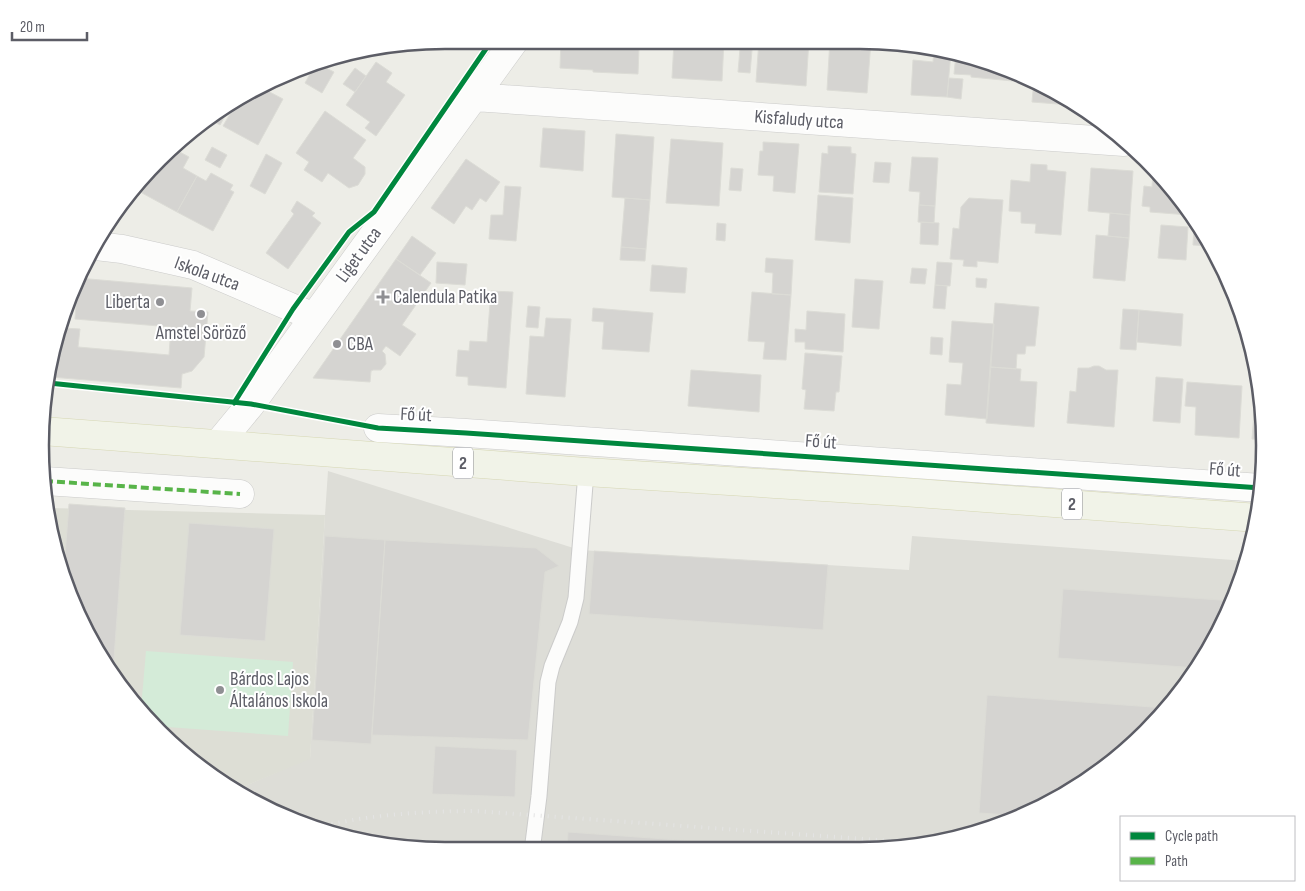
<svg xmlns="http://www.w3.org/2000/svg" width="1305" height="891" viewBox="0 0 1305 891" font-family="'Sofia Sans Condensed',sans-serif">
<rect width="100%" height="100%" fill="#edede7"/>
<path fill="#ddddd7" d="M328,471L580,550L909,570L912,536L1246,561L1234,600L1197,671L1146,732L1085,782L1015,820L939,843L859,851H445L367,843L266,809L238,789L310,758L325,515Z"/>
<path fill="#ddded5" d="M50,508L325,515L310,759L238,789L159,732L94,648L48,526Z"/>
<path fill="#d4ebd8" d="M146,651L293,662L288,736L154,726L141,709Z"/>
<path fill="#d5d4d1" stroke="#dcdcd6" d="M561,40L585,41V40H631V46L639,47L638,74L593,72V70L560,68Z
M682,40H724L722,81L672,78L674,42L682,43Z
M759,40H809L806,86L756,82Z
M830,40L871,41L867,93L827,90Z
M934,47L951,52L947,97L911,95L913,60L933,62Z
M740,49L752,50L750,73L738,72Z
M956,54L1013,73V81L971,77V75L954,74Z
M376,62L392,73L386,82L405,95L376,136L365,128L370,122L346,105Z
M316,63L334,72L322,93L305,83Z
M355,68L366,76L355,92L343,84Z
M949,78L963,79L961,99L947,97Z
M1034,80L1039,82L1071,105L1032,102Z
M262,88L283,99L258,145L223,126L238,100Z
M232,103L220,125L209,119L220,109Z
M325,111L366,140L353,158L365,167V174L358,185L349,188L328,173L322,182L304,170L309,162L296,153Z
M543,128L585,131L583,171L540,167Z
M616,134L654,137L650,200L612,197Z
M671,139L723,143L719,206L666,203Z
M763,142L799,144L795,193L773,191L774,176L758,175L760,151H763Z
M828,146L851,147V153L856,154L853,194L819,192L822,153L828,154Z
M212,147L227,155L220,168L205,160Z
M176,150L189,157L183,168L197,176L177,212L142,193L154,170L167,158L170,160Z
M266,154L282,163L265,194L250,186Z
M912,157L938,158L935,206L919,205L920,192L909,191Z
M466,159L500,182L486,202L480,198L472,210L466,206L454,224L431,208Z
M875,162L891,163L889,183L873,182Z
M1031,164L1047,165V170L1066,172L1061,235L1035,233L1036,224L1021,223V212L1009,211L1011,180L1030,182Z
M731,168L743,169L741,191L729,190Z
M1091,168L1133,171L1130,215L1088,211Z
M211,173L233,185L230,190L234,192L213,231L177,212L197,176L206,181Z
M1153,173H1158L1189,211V215L1150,212V207L1142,206L1144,186L1152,187Z
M505,186L521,187L516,241L489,239L491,215H503Z
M818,195L853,198L850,243L815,240Z
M625,198L650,200L646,249L621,247Z
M969,198L1003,200L998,263L977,261V267L963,266L964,260L950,259L953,228L959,229L961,207Z
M297,201L315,213L312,216L321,223L288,269L266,253L294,214L291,211Z
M919,205L935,206L934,223L918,222Z
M1110,213L1130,215L1129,238L1108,236Z
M921,222L939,223L938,245L920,244Z
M717,223L726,224L725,241L716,240Z
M1161,225L1188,227L1186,260L1158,258Z
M1194,226H1200L1211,246L1193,245Z
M1096,235L1129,238L1125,281L1093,278Z
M412,236L436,253L420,275L396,259Z
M621,247L646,249L645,261L620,260Z
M766,258L793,260L791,295L772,294L773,273L765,272Z
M396,259L431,283L402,325L416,334L400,356L386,346L382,351L385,354L386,364L381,370H373L371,371L370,382L313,378Z
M437,262L467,264L465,285L436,283Z
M937,262L952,263L950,286L935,285Z
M652,265L687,268L685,293L650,291Z
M1221,266L1227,277H1220Z
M912,268L927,269L925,284L910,283Z
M78,278L192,288L190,311L208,312L204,357L192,371L182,374L181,388L51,377L62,328L80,329L78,347L169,355L171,327L75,319Z
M976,278L987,279L986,288L976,287Z
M855,279L883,281L879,329L852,327Z
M935,285L947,286L945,309L933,308Z
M491,291L513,292L506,388L468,385V377L456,376L458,350L469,351L470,341L487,342Z
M752,292L791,295L786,360L763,359L765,342L748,341Z
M995,303L1039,307L1035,346H1026L1025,354H1017L1016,369L990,367Z
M528,306L540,307L538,328L526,327Z
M593,308L653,313L649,352L602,349L604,322L592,321Z
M1123,309L1139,310L1136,350L1120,349Z
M1139,310L1183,314L1181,346L1137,342Z
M807,311L845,314L843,352L805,349V342H795V329L806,330Z
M546,318L571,319L565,397L526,394L530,336L544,337Z
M952,321L994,324L987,419L945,415L947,384L961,385L963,363L949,362Z
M931,337L943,338L942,355L930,354Z
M805,353L842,356L839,392H836L834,411L804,409L806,390L802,389Z
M1094,366H1099L1106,370H1118L1114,427L1067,423L1070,391L1076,392L1078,368H1089Z
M990,367L1021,369L1020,381L1037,382L1034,427L986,423Z
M691,370L761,375L759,412L688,406Z
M1156,377L1183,379L1180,423L1153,421Z
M1187,382L1242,386L1239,438L1195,435L1196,407L1185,406Z
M1256,387H1259L1264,440L1252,439Z
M69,504L125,508L113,672L94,648L64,568Z
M189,523L274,529L265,641L180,635Z
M325,536L385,540L371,744L312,740Z
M385,540L536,548L559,566L545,572L528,740L372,735Z
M594,551L828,565L823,630L589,614Z
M1063,589L1234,601L1198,668L1058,658Z
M987,695L1166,708L1146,732L1085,782L1022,816L979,813Z
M435,746L517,750L515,797L432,794Z
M568,832L832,851H567Z
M358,836L523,849V851H446L367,843L358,840Z"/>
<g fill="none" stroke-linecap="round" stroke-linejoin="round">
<defs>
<path id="lane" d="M532,851L539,796L548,682L552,666L570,622L576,598L586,472"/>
<path id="street" d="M474,97L1124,142
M96,246L122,249L193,265L314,317
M378,428L466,433L1261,488
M218,444L251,404L515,40
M45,481L240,494"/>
<path id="primary" d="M42,431L586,472L903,492L1258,518"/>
</defs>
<use href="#lane" stroke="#cbcbca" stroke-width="17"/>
<use href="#street" stroke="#cbcbca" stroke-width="29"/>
<use href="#primary" stroke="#d6d7b3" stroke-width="29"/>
<use href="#lane" stroke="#fcfcfb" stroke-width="15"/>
<use href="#street" stroke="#fcfcfb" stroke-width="28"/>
<use href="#primary" stroke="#f1f3e8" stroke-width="28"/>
<path stroke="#e4e4e4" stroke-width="4" stroke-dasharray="1 6" stroke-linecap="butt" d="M318,827C369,815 421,811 474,811L934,844"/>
<path stroke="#58b449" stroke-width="4" stroke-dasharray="8 4" stroke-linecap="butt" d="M45,481L240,494"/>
<defs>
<path id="cycleway" d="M49,383L251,404L378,428L466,433L1261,488
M234,403L293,309L349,232L374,212L492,40"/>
</defs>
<use href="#cycleway" stroke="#fff" stroke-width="8"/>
<use href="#cycleway" stroke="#00873e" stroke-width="5"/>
</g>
<g fill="#8f8f93" stroke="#fff" stroke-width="2">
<path d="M380.5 289.5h5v5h5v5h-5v5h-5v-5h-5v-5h5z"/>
<circle cx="160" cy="302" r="5"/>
<circle cx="201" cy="314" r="5"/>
<circle cx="337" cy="344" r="5"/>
<circle cx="220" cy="690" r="5"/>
</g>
<g text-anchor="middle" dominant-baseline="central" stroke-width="4" stroke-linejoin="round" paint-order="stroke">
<g fill="#fff" stroke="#8d8e94" stroke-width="1">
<rect x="453" y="447.5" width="20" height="31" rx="4"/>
<rect x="1062" y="488.5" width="20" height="31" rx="4"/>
</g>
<g font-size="18" font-weight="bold" fill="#5c5d66">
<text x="463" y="463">2</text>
<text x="1072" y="504">2</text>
</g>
<g font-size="19" fill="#5c5d66" stroke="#fff">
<text transform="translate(799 120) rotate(4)">Kisfaludy utca</text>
<text transform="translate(359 255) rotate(-54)">Liget utca</text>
<text transform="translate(207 274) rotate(20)">Iskola utca</text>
<text transform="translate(416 415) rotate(3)">Fő út</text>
<text transform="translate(821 442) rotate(4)">Fő út</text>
<text transform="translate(1225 470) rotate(4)">Fő út</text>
</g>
<g font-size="19" fill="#5c5d66" stroke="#fff" text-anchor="start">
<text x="393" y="297">Calendula Patika</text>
<text x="150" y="302" text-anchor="end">Liberta</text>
<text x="201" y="333" text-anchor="middle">Amstel Söröző</text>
<text x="347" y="344">CBA</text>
<text x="230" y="679">Bárdos Lajos<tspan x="230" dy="22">Általános Iskola</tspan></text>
</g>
</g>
<path d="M0 0H1305V891H0ZM445 49H860A396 396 0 0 1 1256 445V446A396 396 0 0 1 860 842H445A396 396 0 0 1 49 446V445A396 396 0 0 1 445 49Z" fill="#fff" fill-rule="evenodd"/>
<path fill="none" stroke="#5c5d66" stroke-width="2.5" d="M445 49H860A396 396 0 0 1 1256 445V446A396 396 0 0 1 860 842H445A396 396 0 0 1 49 446V445A396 396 0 0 1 445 49Z"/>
<rect x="1120" y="816" width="175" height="65" fill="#ffffff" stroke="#bebec2"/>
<rect x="1130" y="832" width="25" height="8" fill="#00873e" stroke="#bebec2"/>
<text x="1165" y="841" font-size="15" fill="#5c5d66">Cycle path</text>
<rect x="1130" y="857" width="25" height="8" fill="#58b449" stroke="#bebec2"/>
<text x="1165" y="866" font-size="15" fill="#5c5d66">Path</text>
<path d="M12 32v8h75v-8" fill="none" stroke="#5c5d66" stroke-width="2.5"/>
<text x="20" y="32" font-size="15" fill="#5c5d66" stroke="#ffffff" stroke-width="4" paint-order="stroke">20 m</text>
</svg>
